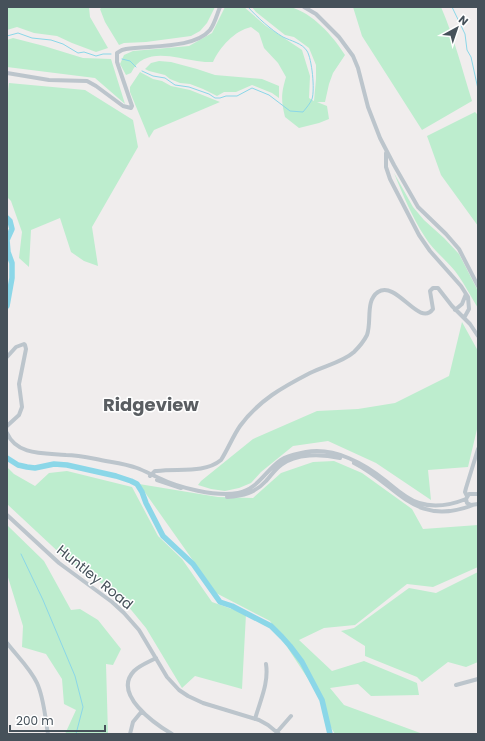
<svg xmlns="http://www.w3.org/2000/svg" width="485" height="741" viewBox="0 0 485 741" font-family="Poppins,sans-serif">
<rect width="100%" height="100%" fill="#f0eded"/>
<path fill="#bdedce" d="M10,7H89L90,17L108,48L96,52L72,43L57,36L34,33L17,27L7,30V8Z
M102,7H215L207,23L200,31L191,36L146,42L124,43L119,45L105,22L100,9Z
M225,7H244L266,26L302,50L310,76L309,98L314,101L316,79V65L309,48L294,37L285,35L256,12L252,7C264,7 279,5 290,7C313,13 333,36 345,55L333,73L329,84L325,102H317L327,106L329,119L319,123L299,128L285,117C281,100 281,94 286,77L278,63L264,48L259,33L251,27C234,31 220,47 213,62C208,62 202,62 197,61C175,58 144,46 131,73L126,75L120,64L124,55L133,51L189,46L212,33Z
M353,7H441C454,37 462,69 472,101L422,130L362,36Z
M13,38L44,46L83,58L111,59L125,104L95,78L7,67V40Z
M159,61L171,62L197,69L215,75L262,79L279,86V98L272,93L252,85L236,92H224L217,96L203,89L190,84L180,83L170,79L165,75L149,71L145,69L151,63Z
M140,72L153,79L162,81L171,86L190,90L220,102L154,130L149,138L130,92V87Z
M9,83L85,90L133,120L138,147L92,227L98,266L84,261L71,252L60,218L31,230L29,267L19,258L22,232L11,201L7,197V101Z
M475,112L478,115V226L441,175L427,136Z
M394,173L413,207L424,220L444,238L459,254L478,291V308C470,295 464,283 455,271C445,259 433,250 425,237C412,217 403,195 394,173Z
M462,322L478,351V425L468,467L428,470L431,500L376,463L328,441L293,446L261,472L251,483L239,488L225,491L211,489L198,485L201,481L253,439L317,411L358,409L395,403L449,376Z
M334,461L362,473L412,509L423,529L478,525V567L433,587L407,584L355,625L324,628L299,640L332,671L364,661L417,683L419,695L371,696L358,684L330,688L344,705L423,734H335L328,723L318,694L270,621L216,593L139,484L218,497L253,498L281,473L313,462Z
M7,467L14,474L35,486L49,473L67,471L132,487L158,536L182,559L212,602L246,614L242,689L195,676L182,688L146,628L123,600L97,580L66,559L7,504Z
M7,525L44,561L71,610L80,609L98,620L121,649L113,665L106,664L108,734H65L76,710L64,704L62,679L46,654L22,647L23,626L7,574Z
M478,572V662L466,667L448,662L422,682L417,677L365,656V646L341,631L354,628L409,588L436,593Z"/>
<g fill="none" stroke-linecap="round" stroke-linejoin="round">
<path stroke="#8bd7e8" stroke-width="1" d="M452,7L465,34L467,50L471,57L478,89
M7,36L18,33L32,38L51,40L63,44L78,53L84,52L96,56L103,54H111
M122,59L130,61L136,67
M142,71L153,76L165,78L175,85L189,87L209,94L215,98H220L226,96H237L252,88L269,95L290,111L303,112C306,108 310,104 312,99C315,90 312,59 307,51C302,43 291,41 283,37C271,30 257,17 248,7
M21,554L43,600L75,676L83,707L76,734"/>
<path stroke="#8bd7e8" stroke-width="5.5" d="M7,218L10,221L12,229L7,240L8,252L12,263V278L7,306
M7,458L18,465L27,467L35,468L54,464L67,465L116,476L131,481L137,484L142,492L146,503L163,536L193,564L220,602L232,606L271,626L282,637L290,646L302,662L322,700L330,734"/>
<path stroke="#bcc5cc" stroke-width="4" d="M304,7L316,14L339,37L353,56L358,68L368,107L380,138L394,165L418,207L446,234L459,249L478,286
M7,73L49,80L87,81L96,86L123,106L131,108L132,106L117,62V53L122,50L126,49C150,45 194,49 210,30C215,23 217,14 220,7
M386,153V167L390,179L419,235L430,251L461,286L468,297L469,309L464,318
M455,310L462,304L466,294
M7,357L16,347L24,344L25,345L26,349L19,384L22,407L19,415L7,426
M7,433C17,456 45,453 66,455C76,455 86,457 96,459C109,462 124,463 137,468C145,471 152,475 159,478C179,488 216,497 238,493C258,489 265,471 281,460C288,455 298,454 306,452C335,447 365,464 386,481C396,489 406,499 419,503C434,508 451,505 466,499
M354,463C398,485 414,528 473,505
M150,476L155,471H157C178,468 204,474 221,460C228,449 233,436 240,426C259,400 283,387 310,373C324,366 343,362 354,352C359,347 364,341 367,335C372,321 365,301 378,292C397,280 419,328 433,309L430,291L433,288H438L452,306L470,324L478,336
M157,480L181,488
M478,494H469L466,499L467,503L471,505L478,504
M467,496L465,492L466,488L478,449
M227,497C243,496 255,493 266,481C271,476 275,469 281,465C296,453 322,454 340,458
M7,515L59,563L112,602L124,613L139,630L167,677L179,690L188,696L203,703L259,720L268,725L279,734
M7,643C17,656 30,668 37,683C44,698 45,717 48,734
M156,658C149,662 140,665 134,671C112,694 155,724 172,734
M456,685L478,679
M255,719C260,701 269,683 266,664
M277,732L291,716
M130,734L133,722L142,711"/>
</g>
<g text-anchor="middle" dominant-baseline="central" stroke-width="3" stroke-linejoin="round" paint-order="stroke">
<g font-size="14" fill="#46515a" stroke="#fff">
<text transform="translate(95 577) rotate(39)">Huntley Road</text>
</g>
<g font-size="18" font-weight="bold" fill="#5a5e62" stroke="#fff">
<text x="151" y="404">Ridgeview</text>
</g>
</g>
<rect width="485" height="741" fill="none" stroke="#46515a" stroke-width="16"/>
<g transform="translate(457 28) rotate(40)" stroke="#ffffff" stroke-width="3" paint-order="stroke">
<path d="M0-3L7 15L0 10L-7 15Z" fill="#46515a"/>
<text y="-6" font-size="11" font-weight="bold" text-anchor="middle" fill="#46515a">N</text>
</g>
<path d="M10 725v6h95v-6" fill="none" stroke="#46515a" stroke-width="2"/>
<text x="16" y="725" font-size="12" fill="#46515a" stroke="#ffffff" stroke-width="3" paint-order="stroke">200 m</text>
</svg>
